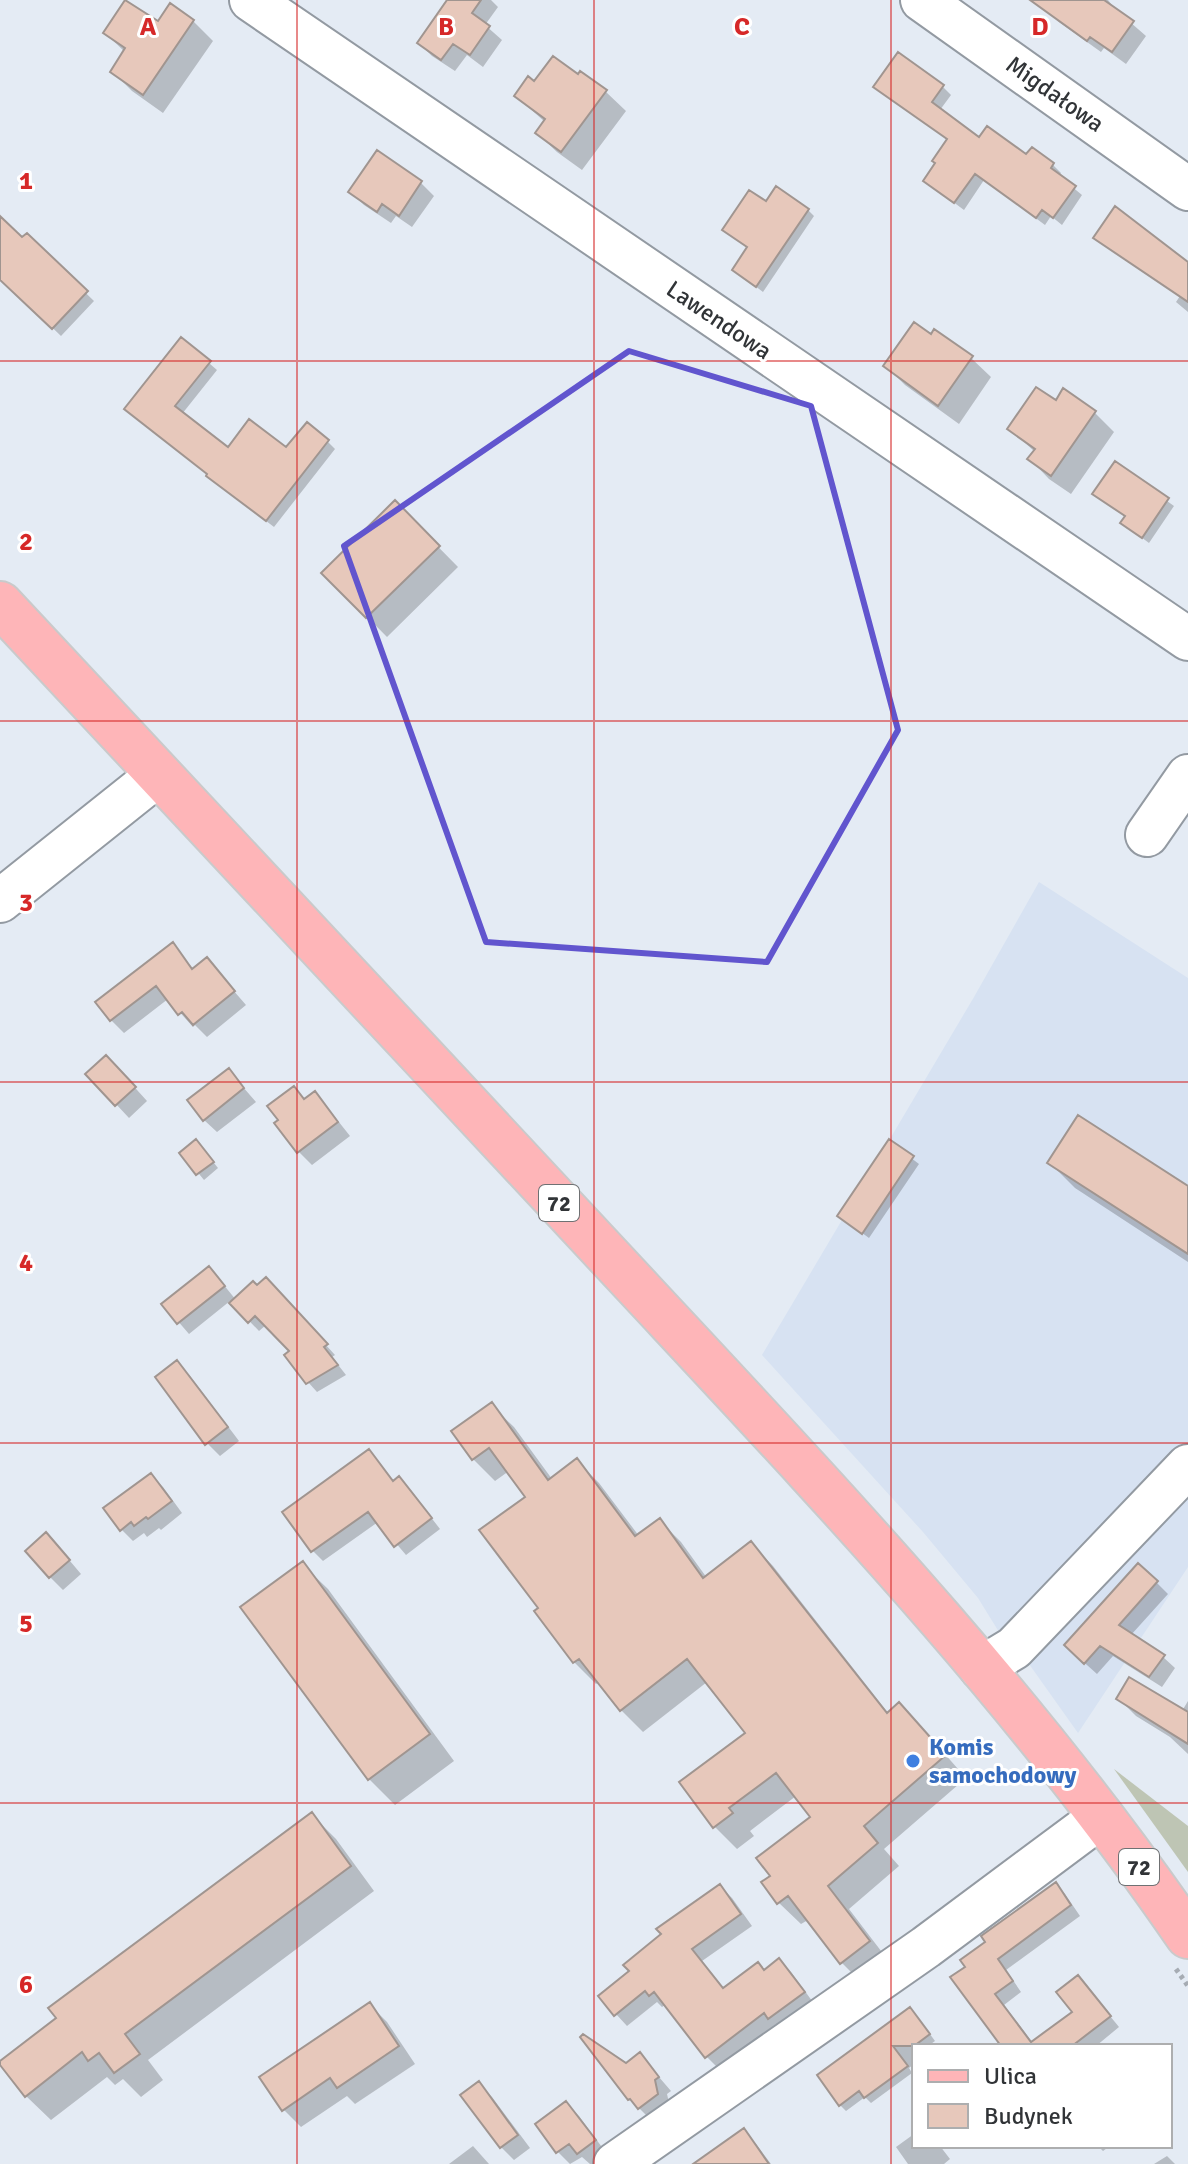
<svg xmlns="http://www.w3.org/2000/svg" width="1188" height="2164" viewBox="0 0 1188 2164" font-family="Signika,sans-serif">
<rect width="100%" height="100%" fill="#e4ebf4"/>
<path fill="#d7e2f2" d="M1039,882L1188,978V1567L1078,1733L1029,1664L999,1632L978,1598L923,1532L762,1355L974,997Z"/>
<path fill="#bec5b4" d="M1114,1769L1188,1826V1872Z"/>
<path fill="#0003" d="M450,0H491L498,7L485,25L502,40L483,67L467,55L455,71L432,56L419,43Z
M1053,0H1108L1115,9L1146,36L1126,64L1104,48L1101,52L1059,22L1046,9Z
M193,21L213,41L163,113L132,91L112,71L125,52L105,33L159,24Z
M581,74L606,92L626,111L582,170L557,152L537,133L545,122L516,96L535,83L578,77Z
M876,87H943L951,95L940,110L980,140L1027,157L1032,150L1053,165L1061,173L1059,176L1082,195L1062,225L1051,216L1045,225L984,180L964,210L925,181L949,140L884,95Z
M378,153L421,183L434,196L412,227L396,216L391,223L364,205L351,192Z
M766,204L808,210L814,216L763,292L734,270L749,248Z
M0,219L22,240L27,236L94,301L61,336L0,277Z
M1095,238L1188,270V312L1176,302L1180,296Z
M181,339L217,370L182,414L228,450H286L327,441L335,449L274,527L216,483L209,475L134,417Z
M971,358L991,377L959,424L905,385L886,366Z
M1056,402L1095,413L1114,432L1071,494L1049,479L1030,459L1035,452L1010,429Z
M1115,464L1174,506L1149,543L1129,528L1126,517L1101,500Z
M395,503L458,567L387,637L324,573Z
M173,945L194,970L207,960L246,1005L207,1037L195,1025L193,1027L168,999L124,1033L111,1020Z
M119,1070L147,1101L129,1118L88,1074Z
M229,1071L256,1102L217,1132L204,1120Z
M293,1088L306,1101L314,1094L327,1107L350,1136L312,1165L299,1152L277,1123Z
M890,1142L919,1164L869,1238L839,1216Z
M202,1148L218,1168L204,1180L182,1153Z
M1050,1163L1188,1189V1262L1075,1188Z
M219,1279L236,1300L257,1288L275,1289L335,1355L332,1357L346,1375L317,1392L308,1382L292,1351L266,1325L259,1331L230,1301L189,1334L164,1305Z
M177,1363L190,1376L239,1441L220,1456L207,1443Z
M491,1405L514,1427L552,1479L577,1461L599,1483L639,1536L659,1520L681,1542L707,1578L751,1543L773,1566L889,1714L921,1727L966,1778L884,1849L899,1866L849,1909L891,1964L864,1985L842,1963L808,1920L801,1924L778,1902L773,1876L813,1817L796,1796L750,1831L754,1836L737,1849L715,1827L748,1734L707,1682L643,1732L621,1710L599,1682L596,1684L574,1662L540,1608L528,1497L509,1471L495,1481L473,1459Z
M379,1462L394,1482L409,1489L440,1529L406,1555L378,1522L323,1561L313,1551Z
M151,1475L163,1487L182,1513L161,1530L159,1528L147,1537L144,1533L133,1541L122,1530Z
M59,1548L81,1574L63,1590L50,1577Z
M302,1564L328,1589L454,1761L395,1805L369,1779Z
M1156,1582L1168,1594L1131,1635L1163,1657L1175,1668L1162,1687L1113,1656L1097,1674L1078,1657Z
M1119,1699L1182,1711L1188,1701V1754L1170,1737L1136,1716Z
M312,1815L336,1839L374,1891L148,2060L163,2080L141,2097L123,2079L115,2085L107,2077L51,2120L26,2096Z
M1055,1884L1065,1894L1080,1916L1006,1970L1021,1992L1004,2005L1033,2043L1075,2012L1078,1977L1119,2027L1096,2046H1003L968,1967Z
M720,1886L732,1898L752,1926L702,1961L724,1989L764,1972L779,1961L791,1972L815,2005L782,2029L776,2024L718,2068L707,2057L666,2004L662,2007L657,2002L627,2026L616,2014L632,1972Z
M370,2005L387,2022L415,2064L355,2104L347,2096L301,2127L284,2110Z
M916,2015L935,2041L928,2046H914V2064L909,2068L912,2073L871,2103L865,2097L846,2111L840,2105Z
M640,2055L671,2091L667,2094L670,2107L652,2121L630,2099L627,2066Z
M479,2084L492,2097L530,2148L514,2160L501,2147Z
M566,2104L579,2116L607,2154L594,2164H590L582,2157L570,2164L558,2152L538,2125Z
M743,2131L756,2144L771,2164H723Z
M914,2134V2146H940L950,2159L944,2164H908L896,2147Z
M473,2146L489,2164H449Z
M1098,2146H1110L1103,2151Z
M1167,2156L1175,2164H1154Z"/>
<path fill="#e7c8bb" stroke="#a09590" stroke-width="2" d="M125,0L158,21L170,3L194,20L143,95L110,72L125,48L103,33Z
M447,0H481L472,13L490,26L470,55L453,44L441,60L417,43Z
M1030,0H1104L1134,21L1112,52L1090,37L1087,41Z
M898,52L944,85L932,102L979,137L987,126L1026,154L1032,147L1054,163L1051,168L1076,186L1053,218L1042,210L1036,218L975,174L954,203L923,181L935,163L932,161L947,139L873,87Z
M553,56L578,74L580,71L607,90L561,152L535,133L545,119L514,96L528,76L534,81Z
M377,150L422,181L399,216L382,204L377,212L348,192Z
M776,186L809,209L756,287L732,270L747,247L722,230L749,190L766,201Z
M1115,206L1188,262V302L1093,238Z
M0,216L22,237L27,233L88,291L52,329L0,280Z
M914,322L931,334L934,329L973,356L938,406L883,366Z
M181,337L211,361L175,406L228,447L249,419L286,447L307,422L329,440L266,521L206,476L207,474L124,409Z
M1036,387L1056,400L1063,388L1096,411L1051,476L1027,459L1035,449L1007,429Z
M1115,461L1169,498L1142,538L1120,523L1125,516L1092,494Z
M395,500L440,546L366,618L321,573Z
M173,942L192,969L207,957L235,991L193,1025L182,1012L178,1015L156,986L110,1021L95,1002Z
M106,1055L136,1087L115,1106L85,1074Z
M229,1068L244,1088L203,1121L187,1100Z
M294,1086L304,1099L315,1091L338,1122L297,1153L274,1123L278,1120L267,1106Z
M1078,1115L1188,1186V1254L1047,1163Z
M196,1139L214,1162L196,1175L179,1153Z
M889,1139L914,1156L862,1234L837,1216Z
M209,1266L225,1286L177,1324L161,1304Z
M266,1277L328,1344L324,1347L338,1365L306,1384L284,1355L289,1351L255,1316L248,1323L229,1303L253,1281L257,1285Z
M177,1360L228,1427L205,1445L155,1377Z
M492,1402L548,1480L577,1458L635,1536L660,1518L703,1578L751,1541L887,1713L899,1702L946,1755L864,1826L878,1843L828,1886L870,1941L840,1964L788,1896L777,1904L761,1882L770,1876L756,1858L810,1817L776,1773L729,1808L733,1813L713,1828L679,1782L745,1733L687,1659L620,1711L579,1659L573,1663L534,1611L538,1608L479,1530L525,1497L489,1448L472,1460L451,1431Z
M369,1449L393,1481L399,1476L432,1518L394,1547L368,1512L311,1552L282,1512Z
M151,1473L172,1501L148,1519L146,1517L134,1526L131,1522L120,1531L103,1508Z
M46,1532L70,1560L49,1578L25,1551Z
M303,1561L430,1734L368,1780L240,1607Z
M1138,1563L1158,1581L1119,1625L1165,1655L1149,1677L1100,1646L1084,1664L1064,1645Z
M1129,1677L1188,1712V1744L1116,1699Z
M312,1812L351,1866L125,2034L140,2054L114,2073L99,2053L88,2061L82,2052L25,2097L0,2065V2061L56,2018L48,2008Z
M1056,1882L1071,1905L998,1959L1013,1981L995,1994L1031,2042L1072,2012L1056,1992L1078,1975L1111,2016L1072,2046H1001L950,1977L965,1967L960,1960L985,1942L981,1936Z
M720,1884L741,1914L692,1949L723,1988L758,1962L764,1970L779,1958L805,1992L768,2019L764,2013L705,2058L654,1992L649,1996L645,1991L614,2016L598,1996L629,1971L623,1965L661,1934L656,1929Z
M370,2002L399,2046L337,2088L330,2078L282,2111L259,2077Z
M910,2007L930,2034L914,2046H893L908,2066L864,2098L859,2091L839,2106L817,2075Z
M583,2034L626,2063L640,2052L659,2077L655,2080L658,2094L638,2109L630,2099L628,2100L580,2037Z
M479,2081L518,2135L500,2148L460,2095Z
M566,2101L596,2140L577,2154L569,2144L556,2153L535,2124Z
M744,2128L769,2164H693Z"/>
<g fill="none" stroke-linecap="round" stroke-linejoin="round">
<defs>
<path id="minor" d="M251,0L1188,639
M922,0L1188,189
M1147,835L1188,776
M0,901L159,774
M981,1668L1014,1648L1188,1466
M615,2164L926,1947L1102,1816"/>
<path id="major" d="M0,604C214,833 429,1063 643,1293C834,1498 1029,1704 1188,1936"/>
</defs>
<use href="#minor" stroke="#939aa2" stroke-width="46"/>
<use href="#major" stroke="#c9cacb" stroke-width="48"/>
<path stroke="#a6acb3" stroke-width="5" stroke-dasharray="4 4" stroke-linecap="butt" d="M1176,1969L1188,1986"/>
<use href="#minor" stroke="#fff" stroke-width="42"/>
<use href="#major" stroke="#feb5b8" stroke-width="44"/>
</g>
<path fill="none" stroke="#6155ce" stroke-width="6" stroke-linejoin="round" d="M629,351L811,406L898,730L767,962L486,942L344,546Z"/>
<path fill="none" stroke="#d62828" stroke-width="2" stroke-opacity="0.55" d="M297,0V2164M594,0V2164M891,0V2164M0,361H1188M0,721H1188M0,1082H1188M0,1443H1188M0,1803H1188"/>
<circle fill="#3f7fe0" stroke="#fff" stroke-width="3" cx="913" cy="1761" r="8"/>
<g text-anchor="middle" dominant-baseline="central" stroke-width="6" stroke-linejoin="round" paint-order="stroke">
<g fill="#fff" stroke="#6f7173" stroke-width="2">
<rect x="539" y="1185" width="40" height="36" rx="6"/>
<rect x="1119" y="1849" width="40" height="36" rx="6"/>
</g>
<g font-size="22" font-weight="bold" fill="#313437">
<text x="559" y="1203">72</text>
<text x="1139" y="1867">72</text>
</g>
<g font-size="24" fill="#313437" stroke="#fff">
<text transform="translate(1055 94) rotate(35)">Migdałowa</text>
<text transform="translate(719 320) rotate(34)">Lawendowa</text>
</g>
<g font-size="24" font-weight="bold" fill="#366cbe" stroke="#fff" text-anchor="start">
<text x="929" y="1747">Komis<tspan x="929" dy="28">samochodowy</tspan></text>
</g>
</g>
<g font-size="26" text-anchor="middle" font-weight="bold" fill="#d62828" stroke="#fff" stroke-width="6" stroke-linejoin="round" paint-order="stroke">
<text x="148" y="35">A</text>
<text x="446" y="35">B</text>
<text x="742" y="35">C</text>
<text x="1040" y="35">D</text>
<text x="26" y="189">1</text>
<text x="26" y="550">2</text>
<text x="26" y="911">3</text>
<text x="26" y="1271">4</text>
<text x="26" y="1632">5</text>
<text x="26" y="1993">6</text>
</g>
<rect x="912" y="2044" width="260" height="104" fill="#ffffff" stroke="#adaeaf" stroke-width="2"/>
<rect x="928" y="2070" width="40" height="12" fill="#feb5b8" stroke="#adaeaf" stroke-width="2"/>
<text x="984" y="2084" font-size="24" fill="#313437">Ulica</text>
<rect x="928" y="2104" width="40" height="24" fill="#e7c8bb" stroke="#adaeaf" stroke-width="2"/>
<text x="984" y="2124" font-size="24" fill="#313437">Budynek</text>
</svg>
